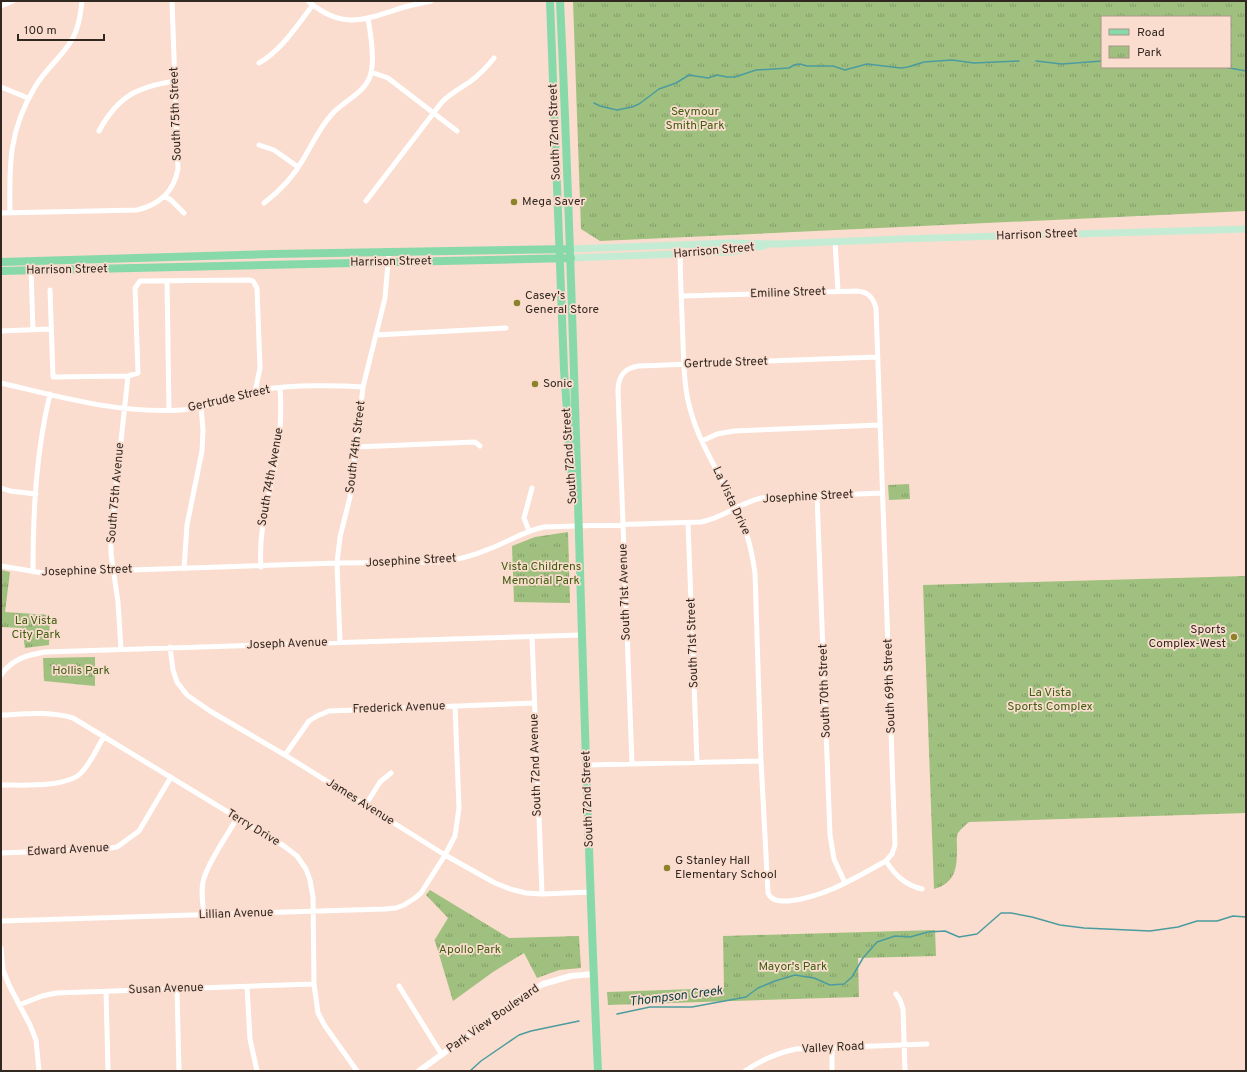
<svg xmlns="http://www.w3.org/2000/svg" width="1247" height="1072" viewBox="0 0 1247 1072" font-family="Overpass,sans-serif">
<defs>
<pattern id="park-tufts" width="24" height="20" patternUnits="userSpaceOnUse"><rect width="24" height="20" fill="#a0c07f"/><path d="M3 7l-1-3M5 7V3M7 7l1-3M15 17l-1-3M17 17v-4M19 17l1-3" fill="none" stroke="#839c68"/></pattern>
</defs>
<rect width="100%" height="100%" fill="#faddce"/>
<path fill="url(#park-tufts)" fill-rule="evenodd" d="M573,1H1246V211L600,241L581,229ZM1102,17H1230V67H1102Z
M909,484L910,499L889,500L888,485Z
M568,532L570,603L514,602L512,546L535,537Z
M1,570L10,572L5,612L50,615L49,645L25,648L22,628L1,627Z
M1246,576V813L969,822C965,825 961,829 958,833C956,838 957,844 957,849C957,869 955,883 934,889L923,585Z
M95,657V686L44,681L43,658Z
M430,890L509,938L579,936L581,968L559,970L537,978L524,953L493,972L453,1001L435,941H434L448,918L426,895Z
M935,930L936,956L858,958L859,997L608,1005L607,992L724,988L723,936Z"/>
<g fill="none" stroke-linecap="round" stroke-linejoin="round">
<path stroke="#4c9c9f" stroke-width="1.5" d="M1036,61L1062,64L1102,61
M1224,67L1246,71
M594,103L600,106L617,110L632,107L639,104L659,89L676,83L689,75L708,78L717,75L727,77H735L756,70L789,68L794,65L800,64L807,66H833L845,70L867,64L901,68L908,67L924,62L952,60L974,63L1019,61
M617,1014L650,1007H692L746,997L758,988L775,981L795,975L814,978L830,985L844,984L852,977L863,958L877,942L895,936L910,937L928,932L945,931L959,937L977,934L1001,913H1011L1032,917L1060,925L1084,928L1150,931L1178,927L1197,921H1217L1233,916L1246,917
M470,1071L481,1061L519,1035L531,1031L579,1021"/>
<path stroke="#fff" stroke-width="5" d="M308,1C342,30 364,20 401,8C411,5 421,3 431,1
M1,6L13,1
M259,63C282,50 297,25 313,5
M371,72L388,78L457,131
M1,87L28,98
M99,131C118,96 137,87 175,81
M259,145L274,150L298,167
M164,196L171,200L184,213
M366,201L442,102C451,93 461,88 471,81C480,74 487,67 494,58
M264,203C280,191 294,176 304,158C313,143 320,127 332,114C343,102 362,94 369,79C376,64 371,35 368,19
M1,213L137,210C159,205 174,191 178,169L172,1
M10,213C9,164 9,130 35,87C47,66 70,51 77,28C80,19 81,10 82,1
M835,241L838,291
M680,245C680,278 682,310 683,343C684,366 684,390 691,412C701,448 724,480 739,514C748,533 752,552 755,573L761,761L768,893C772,902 781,901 789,901C825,897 855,878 886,861L892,854L895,845L876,308C873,297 868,292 857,291L681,296
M31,270L33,330
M167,281L169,410
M50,290L53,377L128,376
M1,331L51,329
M376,335L506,328
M1,383C60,397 119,414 181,410C210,408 237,395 266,389C294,385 335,385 363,387
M702,441L717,434L734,431L880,425
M356,447L475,442L480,446
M1,488L10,491L36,494
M817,495L830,835L834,859L845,883
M688,523L697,762
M529,531L524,518L532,488
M1,566L43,573L337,563L439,562C457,560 473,556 489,549C508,542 524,531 544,527L701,522C723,518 740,503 761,498L882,493
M261,567C258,530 269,497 276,461C280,437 282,413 280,388
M184,569L187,525L202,451L203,430L201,406
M33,572C33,512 36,452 50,394
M532,636L542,894
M340,643L337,563L340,537L350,497L363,387L385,298L389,252
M170,647L173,670L177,682L187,695L210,711L285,755L445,855L495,883L510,889L526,893L542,894L591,892
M121,649L118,602L111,554V534L128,376L138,373L135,288L140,281L250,280L253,281L257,288L260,368L255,392
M1,675C12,659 27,655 45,652L581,635
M1,715C25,714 49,711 73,718L284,846L297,856L306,869L310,880L313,897L314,984L318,1013L325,1026L357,1071
M285,755L309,721L317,716L329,711L534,703
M632,764L618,391C618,376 624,368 639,366L877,357
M586,765L761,761
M1,785C23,785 65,788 81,773C90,764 98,747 104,736
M365,806L380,782L391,773
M1,853L105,849L117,847L139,831L171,777
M886,861C895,875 905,885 922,889
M204,915C203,903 200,889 204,878C210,859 227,836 237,818
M1,921L385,909L396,908L404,905L415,898L421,893L445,855L455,836L459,808L455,706
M1,948L3,970L9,985L30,1025L36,1040L39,1071
M399,986L442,1055
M247,987L250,1039L257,1071
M177,989L179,1071
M106,991L108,1071
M896,994L900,1000L903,1009L905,1071
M19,1005L42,996L56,993L314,984
M832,1047V1071
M745,1071C761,1060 777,1053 796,1049L927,1044"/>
<path stroke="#fff" stroke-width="6" d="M419,1071L522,996L543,984L571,976L594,974"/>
<path stroke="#c4ecd5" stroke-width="7" d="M570,249L731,243L780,244L900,239L1246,229
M571,258L731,252L764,246"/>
<path stroke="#88d9aa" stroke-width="8" d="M550,1L564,370L572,480
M560,1C577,358 581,714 598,1071
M1,262L272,254L570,249
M1,271L571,258"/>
</g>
<g fill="#8b822a" stroke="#faddce" stroke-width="1.5">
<circle cx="514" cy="202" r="4"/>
<circle cx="517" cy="303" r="4"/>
<circle cx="535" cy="384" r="4"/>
<circle cx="1234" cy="637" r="4"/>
<circle cx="667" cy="868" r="4"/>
</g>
<g text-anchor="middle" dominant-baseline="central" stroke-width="3.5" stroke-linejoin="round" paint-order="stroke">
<g font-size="12" fill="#3e5d10" stroke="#faddce">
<text x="695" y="112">Seymour<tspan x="695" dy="14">Smith Park</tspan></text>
<text x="541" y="567">Vista Childrens<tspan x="541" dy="14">Memorial Park</tspan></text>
<text x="36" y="621">La Vista<tspan x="36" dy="14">City Park</tspan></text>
<text x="81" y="671">Hollis Park</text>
<text x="1050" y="693">La Vista<tspan x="1050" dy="14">Sports Complex</tspan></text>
<text x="470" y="950">Apollo Park</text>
<text x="793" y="967">Mayor's Park</text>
</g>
<g font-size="12" fill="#322822" stroke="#faddce">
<text transform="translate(176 114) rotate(-92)">South 75th Street</text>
<text transform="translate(555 132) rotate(-92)">South 72nd Street</text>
<text transform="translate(1037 235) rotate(-2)">Harrison Street</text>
<text transform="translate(714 251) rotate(-5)">Harrison Street</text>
<text transform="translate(391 262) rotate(-1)">Harrison Street</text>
<text transform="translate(67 270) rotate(-1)">Harrison Street</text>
<text transform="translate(788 293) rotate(-2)">Emiline Street</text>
<text transform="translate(726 363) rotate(-2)">Gertrude Street</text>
<text transform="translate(229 399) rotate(-13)">Gertrude Street</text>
<text transform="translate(356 447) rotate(-83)">South 74th Street</text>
<text transform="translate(570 456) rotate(-94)">South 72nd Street</text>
<text transform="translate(271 477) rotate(-80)">South 74th Avenue</text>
<text transform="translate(116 493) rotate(-85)">South 75th Avenue</text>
<text transform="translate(808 497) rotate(-3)">Josephine Street</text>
<text transform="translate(731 501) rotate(65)">La Vista Drive</text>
<text transform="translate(411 561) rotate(-3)">Josephine Street</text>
<text transform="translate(87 571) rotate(-2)">Josephine Street</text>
<text transform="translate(625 592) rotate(-92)">South 71st Avenue</text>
<text transform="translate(693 643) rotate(-92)">South 71st Street</text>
<text transform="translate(287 644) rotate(-2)">Joseph Avenue</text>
<text transform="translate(890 686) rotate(-92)">South 69th Street</text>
<text transform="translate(825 691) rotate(-92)">South 70th Street</text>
<text transform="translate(399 708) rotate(-2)">Frederick Avenue</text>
<text transform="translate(536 765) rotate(-92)">South 72nd Avenue</text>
<text transform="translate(588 799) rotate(-92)">South 72nd Street</text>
<text transform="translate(360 802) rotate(32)">James Avenue</text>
<text transform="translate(253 828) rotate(31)">Terry Drive</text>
<text transform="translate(68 850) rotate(-3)">Edward Avenue</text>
<text transform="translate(236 914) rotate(-2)">Lillian Avenue</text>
<text transform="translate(166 989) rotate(-2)">Susan Avenue</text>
<text transform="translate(493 1019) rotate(-35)">Park View Boulevard</text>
<text transform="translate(833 1048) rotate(-3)">Valley Road</text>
</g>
<g font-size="12" fill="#322822" stroke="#faddce" text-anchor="start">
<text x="522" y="202">Mega Saver</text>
<text x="525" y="296">Casey's<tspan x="525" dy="14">General Store</tspan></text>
<text x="543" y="384">Sonic</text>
<text x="1226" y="630" text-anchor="end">Sports<tspan x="1226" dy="14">Complex-West</tspan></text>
<text x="675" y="861">G Stanley Hall<tspan x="675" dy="14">Elementary School</tspan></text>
</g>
<g font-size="13" font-style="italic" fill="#0a4245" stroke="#faddce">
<text transform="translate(676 997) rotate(-7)">Thompson Creek</text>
</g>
</g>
<rect width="1247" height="1072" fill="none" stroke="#322822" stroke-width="4"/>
<rect x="1101" y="16" width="130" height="52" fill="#faddce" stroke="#aa9589"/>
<rect x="1109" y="29" width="20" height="6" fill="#88d9aa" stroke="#aa9589"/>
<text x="1137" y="36" font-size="12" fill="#322822">Road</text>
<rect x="1109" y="46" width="20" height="12" fill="url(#park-tufts)" stroke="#aa9589"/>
<text x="1137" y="56" font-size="12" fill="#322822">Park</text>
<path d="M18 34v6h86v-6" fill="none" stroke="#322822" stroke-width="2"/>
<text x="24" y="34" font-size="12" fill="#322822" stroke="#faddce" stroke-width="3" paint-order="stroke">100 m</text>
</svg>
